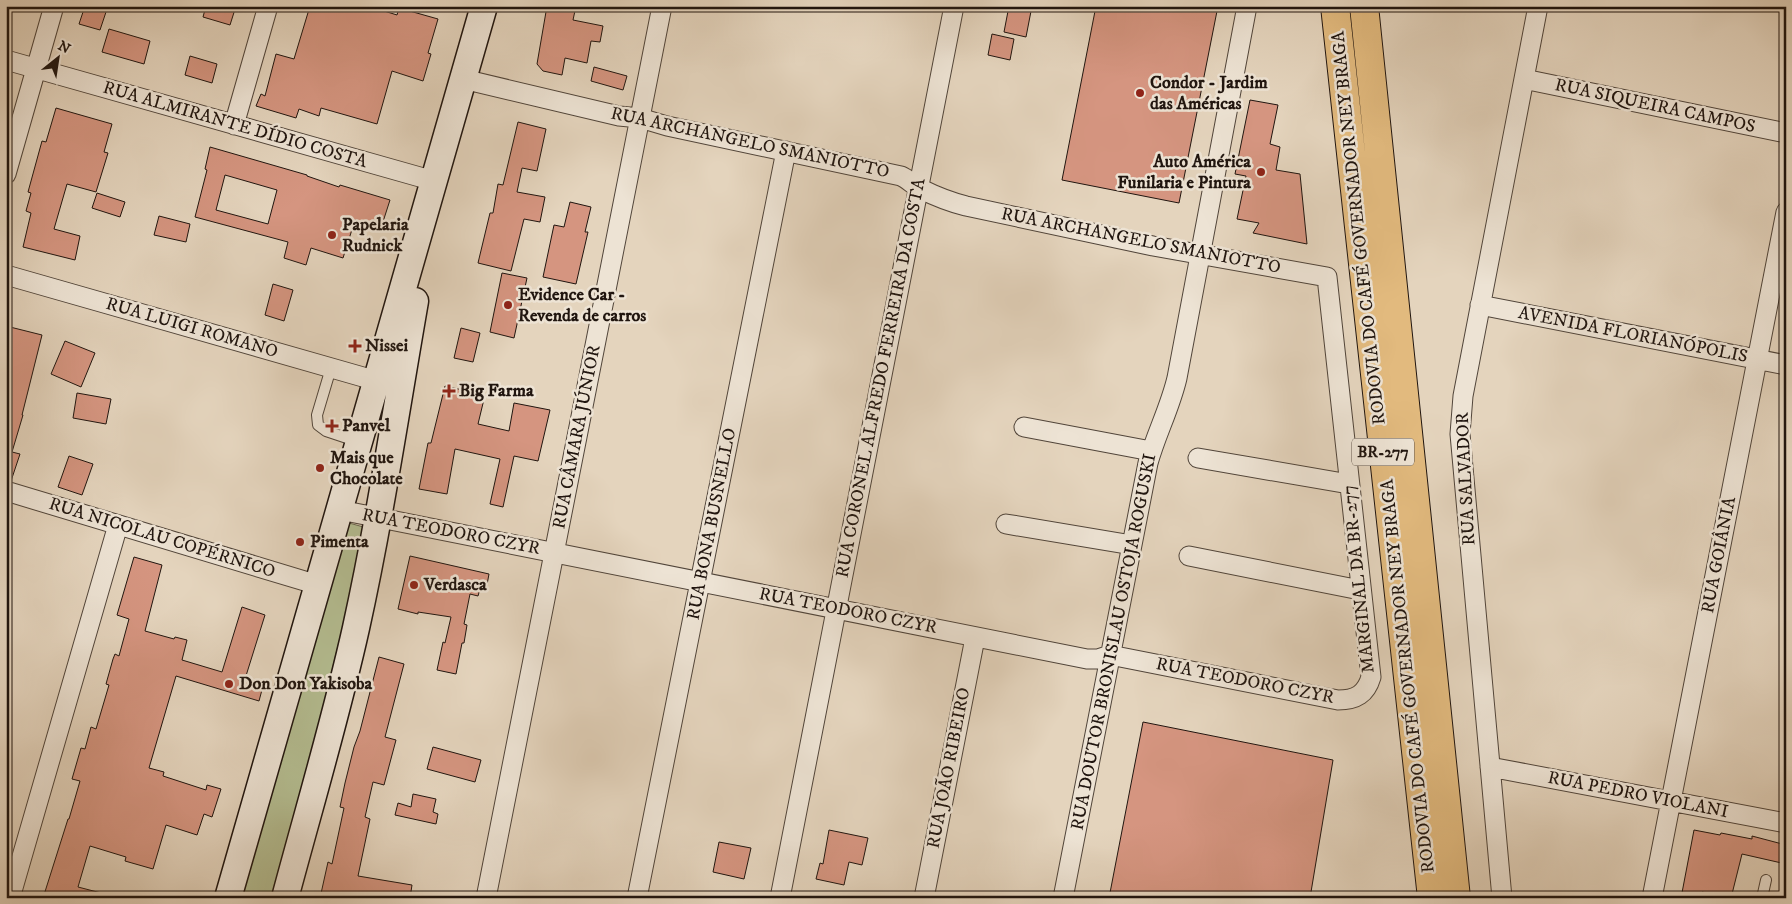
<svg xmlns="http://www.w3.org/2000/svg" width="1792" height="904" viewBox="0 0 1792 904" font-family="'IM FELL DW Pica',serif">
<rect width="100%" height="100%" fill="#e4d4bd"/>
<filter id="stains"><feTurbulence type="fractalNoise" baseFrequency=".004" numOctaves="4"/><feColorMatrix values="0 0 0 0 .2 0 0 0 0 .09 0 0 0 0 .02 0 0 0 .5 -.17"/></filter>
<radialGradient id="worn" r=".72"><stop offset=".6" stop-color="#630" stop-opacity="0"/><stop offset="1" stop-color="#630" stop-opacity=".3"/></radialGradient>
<path fill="#b4bd91" stroke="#6a6950" d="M349,523L367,528L276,898H241Z"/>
<path fill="#d59580" stroke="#20150f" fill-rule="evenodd" d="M85,6H108L100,30L79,24Z
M206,6H236L230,25L203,17Z
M310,6H368L397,15L399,8L438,19L428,53L431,54L423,81L392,71L377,124L321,108L319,116L299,109L296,118L256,106L261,94L265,96L276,54L294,59Z
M547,6H576L573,20L603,26L600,42L591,41L587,63L565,58L562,75L543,71L537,64Z
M1009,6H1032L1026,37L1004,32Z
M1096,6H1218L1179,203L1062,180Z
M109,29L150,41L144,64L102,52Z
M992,34L1014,39L1010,60L988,55Z
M190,56L217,64L212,83L185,75Z
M594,67L627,76L623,90L591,81Z
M1250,100L1278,105L1270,144L1280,147L1276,170L1300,174L1307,244L1253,233L1259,223L1237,219L1246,176L1235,174Z
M56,108L112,124L104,152L108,153L96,192L67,184L54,229L80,236L75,260L23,247L31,213L26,211L31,193L28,192L42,141L46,142Z
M518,122L546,129L537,171L522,168L517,192L545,197L540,222L524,219L511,271L478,263L490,213H493L498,184L503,185Z
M210,147L307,175V176L339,187L340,185L390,200L381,228L355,220L343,258L311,248L306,265L284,258L288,242L195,217L207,170L205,169ZM225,175L277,190L268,224L216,210Z
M97,193L125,202L120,217L92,208Z
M570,202L591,207L585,232H588L576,284L543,277L554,225L564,227Z
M159,216L190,224L186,242L154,235Z
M502,273L527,278L514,338L490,332Z
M273,284L293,290L284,321L265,315Z
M6,326L42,335L22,415H23L12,452L20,454L11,481L6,480Z
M461,328L480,333L473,362L454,358Z
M65,341L95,353L81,387L51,374Z
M445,386L485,395L478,424L509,431L514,403L550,410L538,461L514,456L503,507L490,504L500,459L455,449L447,494L419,489L428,443H431Z
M77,393L111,399L106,424L73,418Z
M69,456L93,464L82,495L58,487Z
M410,556L489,574L486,590L480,589L478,596L470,594L464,624L467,625L464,643H462L456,674L437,670L443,642L445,643L451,617L418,612V614L398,609Z
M134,557L162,565L145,631L174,639L175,637L187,640L182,660L222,672L242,607L265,615L245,679L250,680L249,682L263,686L259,701L176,676L149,768L164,772L163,776L206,790L207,785L221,789L212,817L204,814L197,835L166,825L153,869L125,861L126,857L90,846L78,887L105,894V898H43L68,819H69L80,781L72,779L81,748L85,749L91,727L96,729L109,685L106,684L113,659L115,654L119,656L129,619L117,615Z
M379,657L404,664L385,737L396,740L384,785L373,782L365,817L370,819L358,876L412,885L410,898H320L328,862L332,864L344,808L340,807L345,783L354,747L360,731Z
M1143,722L1333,760L1310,898H1109Z
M433,747L481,760L475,782L427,769Z
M413,794L436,799L433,812L438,814L436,824L395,815L398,803L411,807Z
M829,830L868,838L862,865L849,862L844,885L816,879L820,863L823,864Z
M1694,830L1720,835L1721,833L1752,839V836L1786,845V864L1742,854L1731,898L1702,892L1701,898H1681Z
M719,842L751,848L744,879L713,872Z"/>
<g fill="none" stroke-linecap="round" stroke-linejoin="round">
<defs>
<path id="service" d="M331,368L317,415L318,425L326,431L359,442
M1762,898L1766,880"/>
<path id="minor" d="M6,60L434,181
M1524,79L1786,133
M234,125L268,6
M6,174L54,6
M6,275L377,381
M1480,305L1786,365
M1024,427L1151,451
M1198,458L1349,484
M6,491L318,585
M340,510L1087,659H1098L1110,655L1338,700C1356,700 1366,694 1371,677L1327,277L1153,246L966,206C950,202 935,196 921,189C913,185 908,179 901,176L667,126L640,118L619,116L463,79
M1006,524L1132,545
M1189,556L1360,590
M1490,767L1786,823
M10,898L118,525
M486,898L662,6
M637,898L786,151
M780,898L954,6
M924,898L975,638
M1063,898L1148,463C1156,434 1170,408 1177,378L1247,6
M1502,898L1460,434L1463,396L1538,6
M1652,898L1786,212"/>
<path id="secondary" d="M228,898L484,6
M285,898C309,808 336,718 356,628C380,519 396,410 415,301"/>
<path id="motorway" d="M1335,6L1432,898
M1364,6L1456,898"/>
</defs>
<use href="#service" stroke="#51453a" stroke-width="12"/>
<use href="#minor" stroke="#51453a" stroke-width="21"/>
<use href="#secondary" stroke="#20150f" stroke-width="29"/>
<use href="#motorway" stroke="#20150f" stroke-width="30"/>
<use href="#service" stroke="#ede3d4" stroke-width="10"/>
<use href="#minor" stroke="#ede3d4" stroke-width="19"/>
<use href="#secondary" stroke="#ede3d4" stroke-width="26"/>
<use href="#motorway" stroke="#e2ba7e" stroke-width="28"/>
</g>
<g fill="#8f2418" stroke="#ede3d4" stroke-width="2">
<circle cx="1140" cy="93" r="5"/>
<circle cx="1261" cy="172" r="5"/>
<circle cx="332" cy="235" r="5"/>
<circle cx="508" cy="305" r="5"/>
<path d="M352.5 338.5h5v5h5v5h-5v5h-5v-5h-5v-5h5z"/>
<path d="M446.5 383.5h5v5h5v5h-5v5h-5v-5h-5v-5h5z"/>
<path d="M329.5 418.5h5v5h5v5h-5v5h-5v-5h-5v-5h5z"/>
<circle cx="320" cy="468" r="5"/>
<circle cx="300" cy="542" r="5"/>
<circle cx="414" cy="585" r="5"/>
<circle cx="229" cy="684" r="5"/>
</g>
<g text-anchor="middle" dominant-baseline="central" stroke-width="5" stroke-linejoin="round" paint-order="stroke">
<rect fill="#ede3d4" stroke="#5e534a" stroke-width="1" x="1352" y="438.5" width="62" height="27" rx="4"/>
<g font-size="16" font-weight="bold" fill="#20150f">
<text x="1383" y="452">BR-277</text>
</g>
<g font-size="18" font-weight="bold" fill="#20150f" stroke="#ede3d4" text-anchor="start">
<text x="1150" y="83">Condor - Jardim<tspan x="1150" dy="21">das Américas</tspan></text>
<text x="1251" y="162" text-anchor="end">Auto América<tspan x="1251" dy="21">Funilaria e Pintura</tspan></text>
<text x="342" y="225">Papelaria<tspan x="342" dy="21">Rudnick</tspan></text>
<text x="518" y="295">Evidence Car -<tspan x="518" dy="21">Revenda de carros</tspan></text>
<text x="365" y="346">Nissei</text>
<text x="459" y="391">Big Farma</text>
<text x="342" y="426">Panvel</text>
<text x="330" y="458">Mais que<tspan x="330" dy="21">Chocolate</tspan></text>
<text x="310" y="542">Pimenta</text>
<text x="424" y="585">Verdasca</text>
<text x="239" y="684">Don Don Yakisoba</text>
</g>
<g font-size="18" fill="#20150f" stroke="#ede3d4">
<text transform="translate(1655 106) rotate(12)">RUA SIQUEIRA CAMPOS</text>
<text transform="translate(235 125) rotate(16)">RUA ALMIRANTE DÍDIO COSTA</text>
<text transform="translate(750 143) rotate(12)">RUA ARCHANGELO SMANIOTTO</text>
<text transform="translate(1359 228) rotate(-96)">RODOVIA DO CAFÉ GOVERNADOR NEY BRAGA</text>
<text transform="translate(1141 241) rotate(11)">RUA ARCHANGELO SMANIOTTO</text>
<text transform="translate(192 328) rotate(16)">RUA LUIGI ROMANO</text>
<text transform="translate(1633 335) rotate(11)">AVENIDA FLORIANÓPOLIS</text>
<text transform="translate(881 378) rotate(-79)">RUA CORONEL ALFREDO FERREIRA DA COSTA</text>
<text transform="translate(577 437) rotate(-79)">RUA CÂMARA JÚNIOR</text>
<text transform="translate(1466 479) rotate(-93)">RUA SALVADOR</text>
<text transform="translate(712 524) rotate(-79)">RUA BONA BUSNELLO</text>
<text transform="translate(451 532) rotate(11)">RUA TEODORO CZYR</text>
<text transform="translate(162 538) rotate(17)">RUA NICOLAU COPÉRNICO</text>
<text transform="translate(1719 555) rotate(-79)">RUA GOIÂNIA</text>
<text transform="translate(1359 579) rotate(-96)">MARGINAL DA BR-277</text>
<text transform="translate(848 611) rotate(11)">RUA TEODORO CZYR</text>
<text transform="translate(1114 642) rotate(-79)">RUA DOUTOR BRONISLAU OSTOJA ROGUSKI</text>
<text transform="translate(1408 676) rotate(-96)">RODOVIA DO CAFÉ GOVERNADOR NEY BRAGA</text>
<text transform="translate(1245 681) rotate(11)">RUA TEODORO CZYR</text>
<text transform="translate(949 768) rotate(-79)">RUA JOÃO RIBEIRO</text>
<text transform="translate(1638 795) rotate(11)">RUA PEDRO VIOLANI</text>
</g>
</g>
<rect width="1792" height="904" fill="none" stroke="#e4d4bd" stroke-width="25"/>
<rect x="8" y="8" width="1777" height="889" fill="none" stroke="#20150f" stroke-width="2.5"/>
<rect x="12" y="12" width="1767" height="879" fill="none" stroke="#20150f"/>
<g transform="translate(58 58) rotate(30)" stroke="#ede3d4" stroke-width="4" paint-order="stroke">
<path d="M0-4L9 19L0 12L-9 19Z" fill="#20150f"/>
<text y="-8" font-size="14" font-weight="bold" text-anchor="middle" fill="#20150f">N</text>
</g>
<rect width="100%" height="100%" filter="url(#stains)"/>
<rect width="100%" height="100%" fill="url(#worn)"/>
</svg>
